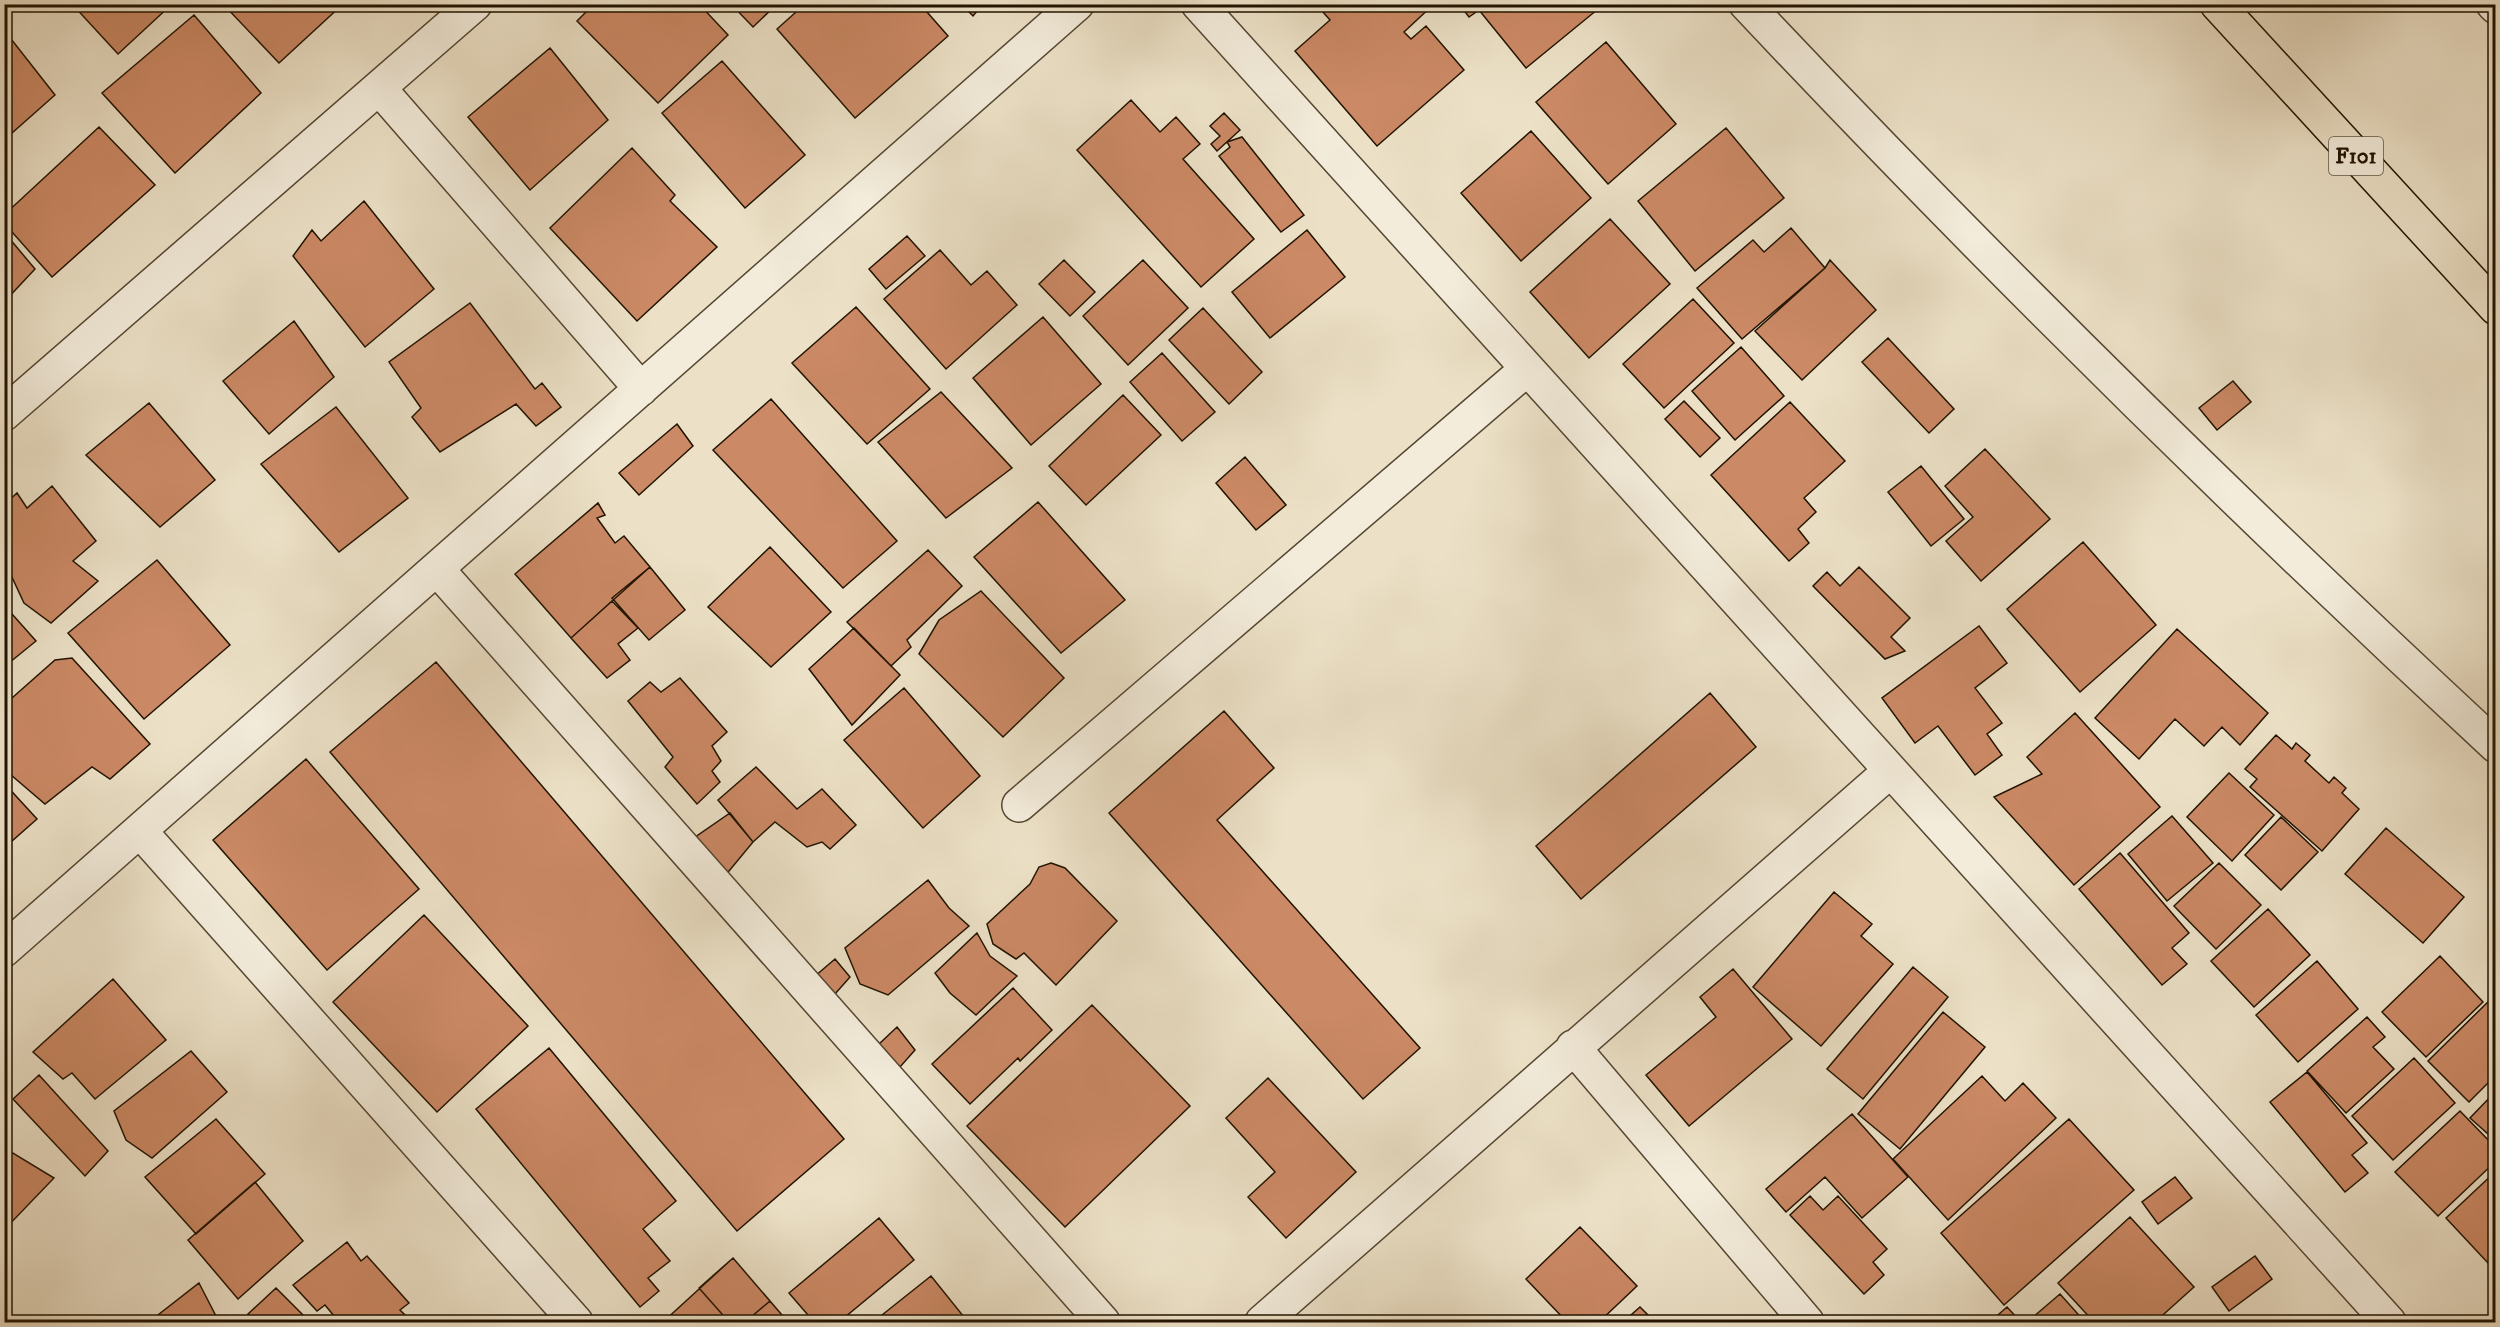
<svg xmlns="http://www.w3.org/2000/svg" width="2500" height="1327" viewBox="0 0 2500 1327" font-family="'IM FELL DW Pica',serif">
<rect width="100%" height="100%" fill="#ece1c7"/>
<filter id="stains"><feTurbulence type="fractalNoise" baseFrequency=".00333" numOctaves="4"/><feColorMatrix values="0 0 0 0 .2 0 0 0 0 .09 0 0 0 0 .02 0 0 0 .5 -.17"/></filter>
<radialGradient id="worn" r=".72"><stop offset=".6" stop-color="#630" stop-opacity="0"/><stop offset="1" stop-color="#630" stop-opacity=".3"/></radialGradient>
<path fill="#cb8965" stroke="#211301" stroke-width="1.5" d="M72,4H172L118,54Z
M223,4H343L279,63Z
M594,4H699L728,35L658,103L577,21Z
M731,4H777L753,27Z
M805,4H920L948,36L855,118L777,29Z
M961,4H983L973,16Z
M1329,4H1434L1404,32L1411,39L1426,26L1464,70L1377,146L1295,51L1330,20L1322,11Z
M1459,4H1603V5L1526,68L1479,10L1469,17Z
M194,15L261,93L175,173L102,93Z
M4,30L55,95L4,140Z
M1606,42L1676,124L1608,184L1536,102Z
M550,48L608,120L530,190L468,117Z
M722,61L805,155L745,208L662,113Z
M1131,100L1160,132L1176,117L1200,144L1183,159L1254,239L1201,287L1077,150Z
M1224,113L1240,130L1217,151L1211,144L1220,136L1210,126Z
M99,127L155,185L52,277L4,223V215Z
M1726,128L1784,198L1695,271L1638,201Z
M1531,131L1591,198L1521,261L1461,193Z
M1242,137L1304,215L1281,232L1219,156L1230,147L1227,142Z
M632,148L675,195L670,201L717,247L637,321L550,228Z
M364,201L434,289L365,347L293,256L312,230L321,241Z
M1610,219L1670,284L1589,358L1530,292Z
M1791,228L1825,268L1742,339L1697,288L1753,240L1764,252Z
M1307,230L1345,277L1270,338L1232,292Z
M4,232L35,269L4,302Z
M907,236L925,256L886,289L869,269Z
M940,250L971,285L987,271L1017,305L946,369L884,299Z
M1064,260L1095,292L1070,316L1039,284Z
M1143,260L1188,308L1128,365L1083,316Z
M1830,260L1876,310L1802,380L1755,331L1825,268Z
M1693,299L1734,343L1664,408L1623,364Z
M470,303L535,389L542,383L561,407L536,426L516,404L440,452L412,417L421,408L389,362Z
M856,307L930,389L867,444L792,363Z
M1203,308L1262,372L1229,404L1169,340Z
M1043,317L1101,384L1031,445L973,378Z
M294,321L334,377L269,434L223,381Z
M1888,338L1954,409L1929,433L1862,362Z
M1741,347L1784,396L1735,440L1692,391Z
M1162,353L1215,412L1182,441L1130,382Z
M2233,381L2251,402L2217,430L2199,408Z
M941,392L1012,468L946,518L878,442Z
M1123,395L1161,435L1086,505L1049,466Z
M771,399L897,541L843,588L713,450Z
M1684,401L1720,438L1700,457L1665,419Z
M1790,402L1845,461L1804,498L1816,512L1798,529L1809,543L1789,561L1711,475Z
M149,403L215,480L160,527L86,455Z
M336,407L408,498L339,552L261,464Z
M677,424L693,446L639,495L619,473Z
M1985,449L2050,519L1981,581L1946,541L1973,517L1945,486Z
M1245,457L1286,505L1256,530L1216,483Z
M1921,466L1964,519L1931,546L1888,492Z
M52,486L96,541L73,561L98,581L51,623L24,603L4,560V505L17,493L27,508Z
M1038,502L1125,600L1061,653L974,557Z
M598,503L605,515L597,518L615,543L624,536L650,567L571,638L515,574Z
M2083,542L2156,625L2080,692L2007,609Z
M770,547L831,612L771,667L708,607Z
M928,550L962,586L907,640L911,647L891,666L847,622Z
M157,560L230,645L144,719L68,633Z
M650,567L685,610L649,640L612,598Z
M1859,567L1910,618L1891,637L1905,651L1885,659L1813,586L1827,572L1840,586Z
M981,591L1064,678L1003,737L919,654L939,620Z
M612,601L638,628L618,644L630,660L607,678L571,638Z
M4,605L36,641L4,667Z
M1979,626L2007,663L1975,688L2002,723L1987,734L2002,755L1975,775L1938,726L1915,743L1882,698Z
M854,628L900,675L852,725L809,669Z
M2177,629L2268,713L2240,745L2222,727L2204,746L2175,719L2139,759L2095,718Z
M72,658L150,744L110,779L92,767L45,804L4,769V705L55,660Z
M436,662L844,1139L737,1231L330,752Z
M680,678L727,732L712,746L721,761L712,771L720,782L697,804L665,767L673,757L628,701L650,682L661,692Z
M904,688L980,776L923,828L844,740Z
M1710,693L1756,747L1581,899L1536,846Z
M1224,711L1274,768L1217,820L1420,1048L1363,1099L1109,813Z
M2075,713L2160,807L2074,885L1994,797L2042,774L2027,757Z
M2276,735L2292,749L2296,743L2310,755L2305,761L2329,783L2334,777L2346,788L2342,793L2359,809L2322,851L2250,787L2257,779L2245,769Z
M306,759L419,889L327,970L213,840Z
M756,767L797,809L822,789L856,825L830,849L822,842L807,847L775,822L753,842L718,800Z
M2229,773L2274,815L2232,861L2187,817Z
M4,783L37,819L4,848Z
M730,813L753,842L724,877L691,840Z
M2172,816L2213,863L2167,901L2128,854Z
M2281,817L2318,852L2281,890L2245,855Z
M2386,828L2464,897L2423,943L2345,874Z
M2120,853L2189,933L2172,948L2187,964L2162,985L2079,889Z
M1051,863L1065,868L1117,921L1056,985L1024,953L1016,959L993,944L987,924L1030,884L1039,867Z
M2219,863L2261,905L2216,949L2174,906Z
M928,880L949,908L969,926L888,995L860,984L845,948Z
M1834,892L1872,924L1861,936L1893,964L1821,1046L1753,987Z
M2268,909L2310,955L2254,1007L2211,961Z
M424,915L528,1026L437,1112L333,1002Z
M977,933L990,956L1017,976L976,1015L950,993L935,973Z
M2440,956L2483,1002L2426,1057L2382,1012Z
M835,959L850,977L835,994L814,977Z
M2317,961L2358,1009L2298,1062L2256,1015Z
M1913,967L1948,997L1863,1099L1827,1069Z
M1733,969L1792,1039L1689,1126L1646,1075L1716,1017L1700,997Z
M113,979L166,1040L95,1099L72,1073L63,1079L33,1052Z
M1013,988L1052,1030L1020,1061L1018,1058L970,1104L932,1064Z
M2496,994V1075L2469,1102L2428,1061Z
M1092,1005L1190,1106L1065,1227L967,1126Z
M1943,1012L1985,1047L1900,1149L1858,1114Z
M2367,1017L2385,1037L2373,1047L2394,1069L2346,1113L2307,1071Z
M897,1027L915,1050L900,1067L878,1045Z
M549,1048L676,1201L643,1229L670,1261L648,1278L659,1291L640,1307L476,1109Z
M191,1051L227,1092L152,1158L126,1140L114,1111Z
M2414,1058L2455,1103L2393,1160L2352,1116Z
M2307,1072L2367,1143L2352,1155L2368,1173L2345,1192L2270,1102Z
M39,1075L108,1151L85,1176L13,1099Z
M1982,1076L2005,1101L2023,1083L2056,1118L1948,1220L1893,1159Z
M1268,1078L1356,1172L1286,1238L1248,1197L1275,1172L1226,1118Z
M2496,1091V1141L2470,1118Z
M2460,1111L2496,1148V1161L2438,1216L2395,1172Z
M1852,1114L1908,1177L1862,1218L1825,1177L1786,1212L1766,1189Z
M216,1119L265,1174L196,1234L145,1177Z
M2069,1119L2134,1190L2004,1305L1941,1233Z
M4,1147L6,1149L54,1178L4,1230Z
M2496,1171V1256L2488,1263L2446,1218Z
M2175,1177L2192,1198L2158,1224L2142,1202Z
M255,1182L303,1241L238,1299L188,1240Z
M1810,1196L1823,1210L1838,1196L1887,1249L1873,1262L1884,1275L1864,1294L1790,1215Z
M2130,1217L2194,1287L2155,1322H2094L2058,1283Z
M879,1218L914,1260L839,1322H814L789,1293Z
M1580,1227L1637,1286L1599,1322H1567L1526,1279Z
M347,1242L361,1261L367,1256L409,1303L400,1310L412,1322H339L325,1305L317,1311L293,1285Z
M2255,1256L2272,1279L2229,1311L2212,1287Z
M733,1258L770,1301L745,1322H729L699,1288Z
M733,1258L788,1322H663Z
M931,1276L968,1322H888L882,1315Z
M199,1283L216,1316L225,1322H149Z
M276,1288L310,1322H256L248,1314Z
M2060,1294L2085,1322H2036L2032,1318Z
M1640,1307L1655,1322H1623Z
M2007,1307L2021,1322H1990Z"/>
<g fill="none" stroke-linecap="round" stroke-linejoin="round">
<defs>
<path id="minor" d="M1198,4L2389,1322
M1746,4C1987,260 2238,507 2496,746
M2493,4L2496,7
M379,88L641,389
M4,414L475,4
M437,569L1103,1322
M1019,805L1527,369
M140,831L576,1322
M4,950L1077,4
M1573,1047L1807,1322
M1262,1322L1890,771"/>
<path id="primary" d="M2217,4L2496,308"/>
</defs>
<use href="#minor" stroke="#544632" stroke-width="36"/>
<use href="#primary" stroke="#211301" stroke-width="36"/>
<use href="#minor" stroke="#f3ecdb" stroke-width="33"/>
<use href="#primary" stroke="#ece1c7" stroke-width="33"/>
</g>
<g text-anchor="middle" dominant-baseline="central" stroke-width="4.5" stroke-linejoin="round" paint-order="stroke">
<rect fill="#f3ecdb" stroke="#605442" stroke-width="1.5" x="2329" y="137" width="54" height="38" rx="4.5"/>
<g font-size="22" font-weight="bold" fill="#211301">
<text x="2356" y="156">F101</text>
</g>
</g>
<rect width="2500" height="1327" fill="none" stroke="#ece1c7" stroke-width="24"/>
<rect x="6" y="6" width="2488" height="1315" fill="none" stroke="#211301" stroke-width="3"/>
<rect x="12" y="12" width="2476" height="1303" fill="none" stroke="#211301" stroke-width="1.5"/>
<rect width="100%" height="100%" filter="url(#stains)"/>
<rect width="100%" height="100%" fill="url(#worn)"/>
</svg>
